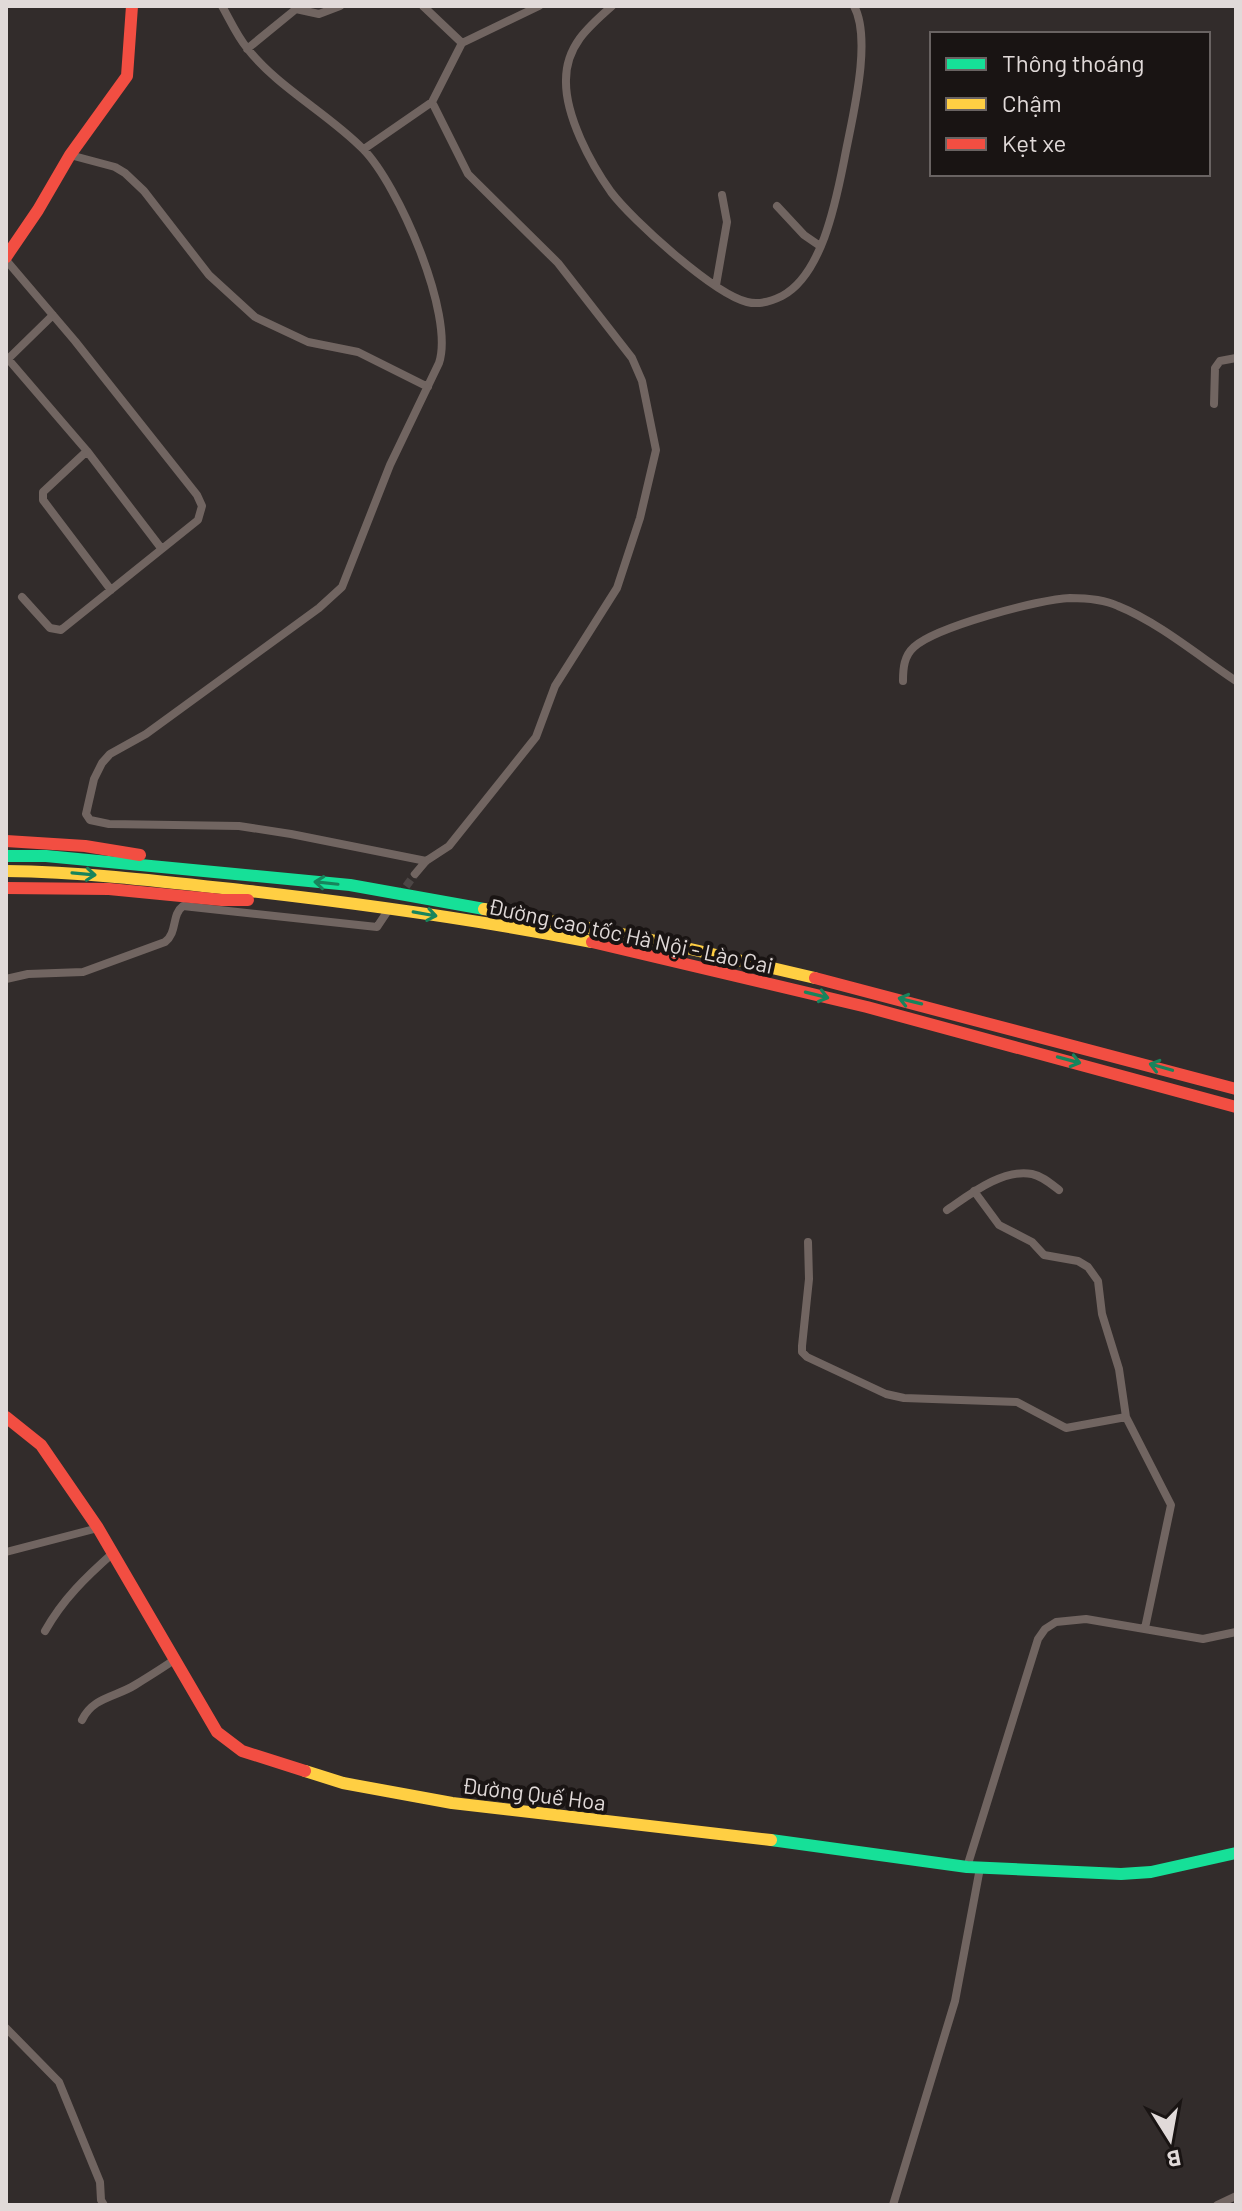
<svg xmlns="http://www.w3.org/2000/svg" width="1242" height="2211" viewBox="0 0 1242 2211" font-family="Barlow,sans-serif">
<rect width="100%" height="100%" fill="#322c2b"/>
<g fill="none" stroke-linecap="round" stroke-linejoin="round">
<path stroke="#4c4645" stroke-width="8" stroke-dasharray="8 4" stroke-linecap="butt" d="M399,896L415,874"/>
<path stroke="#716561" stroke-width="8" d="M222,6C230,20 237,36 247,48C277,87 329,114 363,149C398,184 455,315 439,363L390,465L342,587L319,608L146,734L110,754L102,763L94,779L86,814L90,820L109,824L239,826L291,834L426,861
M423,6L462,43
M612,6C588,27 566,46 566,80C565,116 591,164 611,192C632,220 714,294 747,302C759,305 772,301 782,296C822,275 836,201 844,161C851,122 873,41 854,6
M247,49L296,9L319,14L340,6
M364,149L432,102L462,43L539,6
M70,155L115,167L125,173L144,191L209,275L255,317L308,342L358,352L428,387
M777,206L804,235L820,246
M6,260L75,341L197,495L202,506L198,520L61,630L50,628L22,597
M716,285L727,222L722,195
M53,315L8,359L87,451L43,492V500L111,590
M1214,404L1215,368L1220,361L1236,358
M87,451L161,548
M903,681C903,668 904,656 914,647C936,627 1039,599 1070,598C1086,598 1103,599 1118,606C1158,622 1200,657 1236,681
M415,874L426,861L449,846L536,737L555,686L617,588L640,518L656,450L642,381L632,358L558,263L468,174L432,102
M6,979L28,974L83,972L165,942C178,932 171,915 183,906L377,927L389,909
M974,1191L999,1225L1032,1242L1044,1255L1078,1261L1088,1267L1098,1281L1102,1314L1119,1369L1126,1417L1171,1505L1145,1628
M947,1210C969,1195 1003,1168 1032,1174C1042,1176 1050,1183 1059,1190
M808,1242L809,1279L802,1346V1352L807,1357L886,1394L904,1398L1017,1402L1066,1428L1126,1417
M6,1552L98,1528
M45,1631C63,1599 86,1577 113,1553
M82,1720C93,1697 116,1697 135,1685C148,1677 161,1669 174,1660
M967,1867L1038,1639L1045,1629L1056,1622L1086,1619L1203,1639L1236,1632
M6,2028L59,2082L100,2182L101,2200L104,2205
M893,2205L955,2001L980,1868
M1217,2205L1236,2196"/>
<path stroke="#16e098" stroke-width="12" d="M6,856H46L350,885L484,909
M771,1840L967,1867L1121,1874L1151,1872L1236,1853"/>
<path stroke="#ffcf43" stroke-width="12" d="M6,871C87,872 168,882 249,891C364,904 478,920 592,942
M484,909L643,938L815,978
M305,1771L343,1783L452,1803L771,1840"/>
<path stroke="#f24e42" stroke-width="12" d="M6,257L38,210L70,155L127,76L132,6
M6,841L85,846L140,855
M6,888L109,889L222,900H248
M592,942L867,1007L1236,1107
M815,978L1236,1089
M6,1417L41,1445L98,1528L217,1732L242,1751L305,1771"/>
</g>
<defs><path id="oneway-shaft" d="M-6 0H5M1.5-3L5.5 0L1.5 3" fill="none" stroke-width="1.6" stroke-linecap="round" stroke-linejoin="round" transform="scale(2)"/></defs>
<g stroke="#17845c">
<use href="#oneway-shaft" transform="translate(84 874) rotate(5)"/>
<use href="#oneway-shaft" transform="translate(326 883) rotate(-174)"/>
<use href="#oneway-shaft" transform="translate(425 914) rotate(10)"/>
<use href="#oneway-shaft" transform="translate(817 995) rotate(14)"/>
<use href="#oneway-shaft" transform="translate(910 1001) rotate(-166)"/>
<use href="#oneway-shaft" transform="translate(1069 1060) rotate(15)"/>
<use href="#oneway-shaft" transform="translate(1161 1067) rotate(-164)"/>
</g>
<g text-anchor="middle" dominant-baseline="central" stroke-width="8" stroke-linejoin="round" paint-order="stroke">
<g font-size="22" fill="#e1dad9" stroke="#191413">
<text transform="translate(631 935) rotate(12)">Đường cao tốc Hà Nội - Lào Cai</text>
<text transform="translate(534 1793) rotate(7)">Đường Quế Hoa</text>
</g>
</g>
<rect width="1242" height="2211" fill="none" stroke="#e1dad9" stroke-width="16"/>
<rect x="930" y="32" width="280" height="144" fill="#191413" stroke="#696362" stroke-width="2"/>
<rect x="946" y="58" width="40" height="12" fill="#16e098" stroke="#696362" stroke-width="2"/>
<text x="1002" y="72" font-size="24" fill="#e1dad9">Thông thoáng</text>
<rect x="946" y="98" width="40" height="12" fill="#ffcf43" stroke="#696362" stroke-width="2"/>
<text x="1002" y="112" font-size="24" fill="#e1dad9">Chậm</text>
<rect x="946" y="138" width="40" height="12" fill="#f24e42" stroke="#696362" stroke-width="2"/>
<text x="1002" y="152" font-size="24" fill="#e1dad9">Kẹt xe</text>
<g transform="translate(1170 2139) rotate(169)" stroke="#191413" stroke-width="6" paint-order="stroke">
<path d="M0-6L14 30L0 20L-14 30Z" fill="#e1dad9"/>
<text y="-12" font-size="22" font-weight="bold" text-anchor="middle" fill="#e1dad9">B</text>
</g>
</svg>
